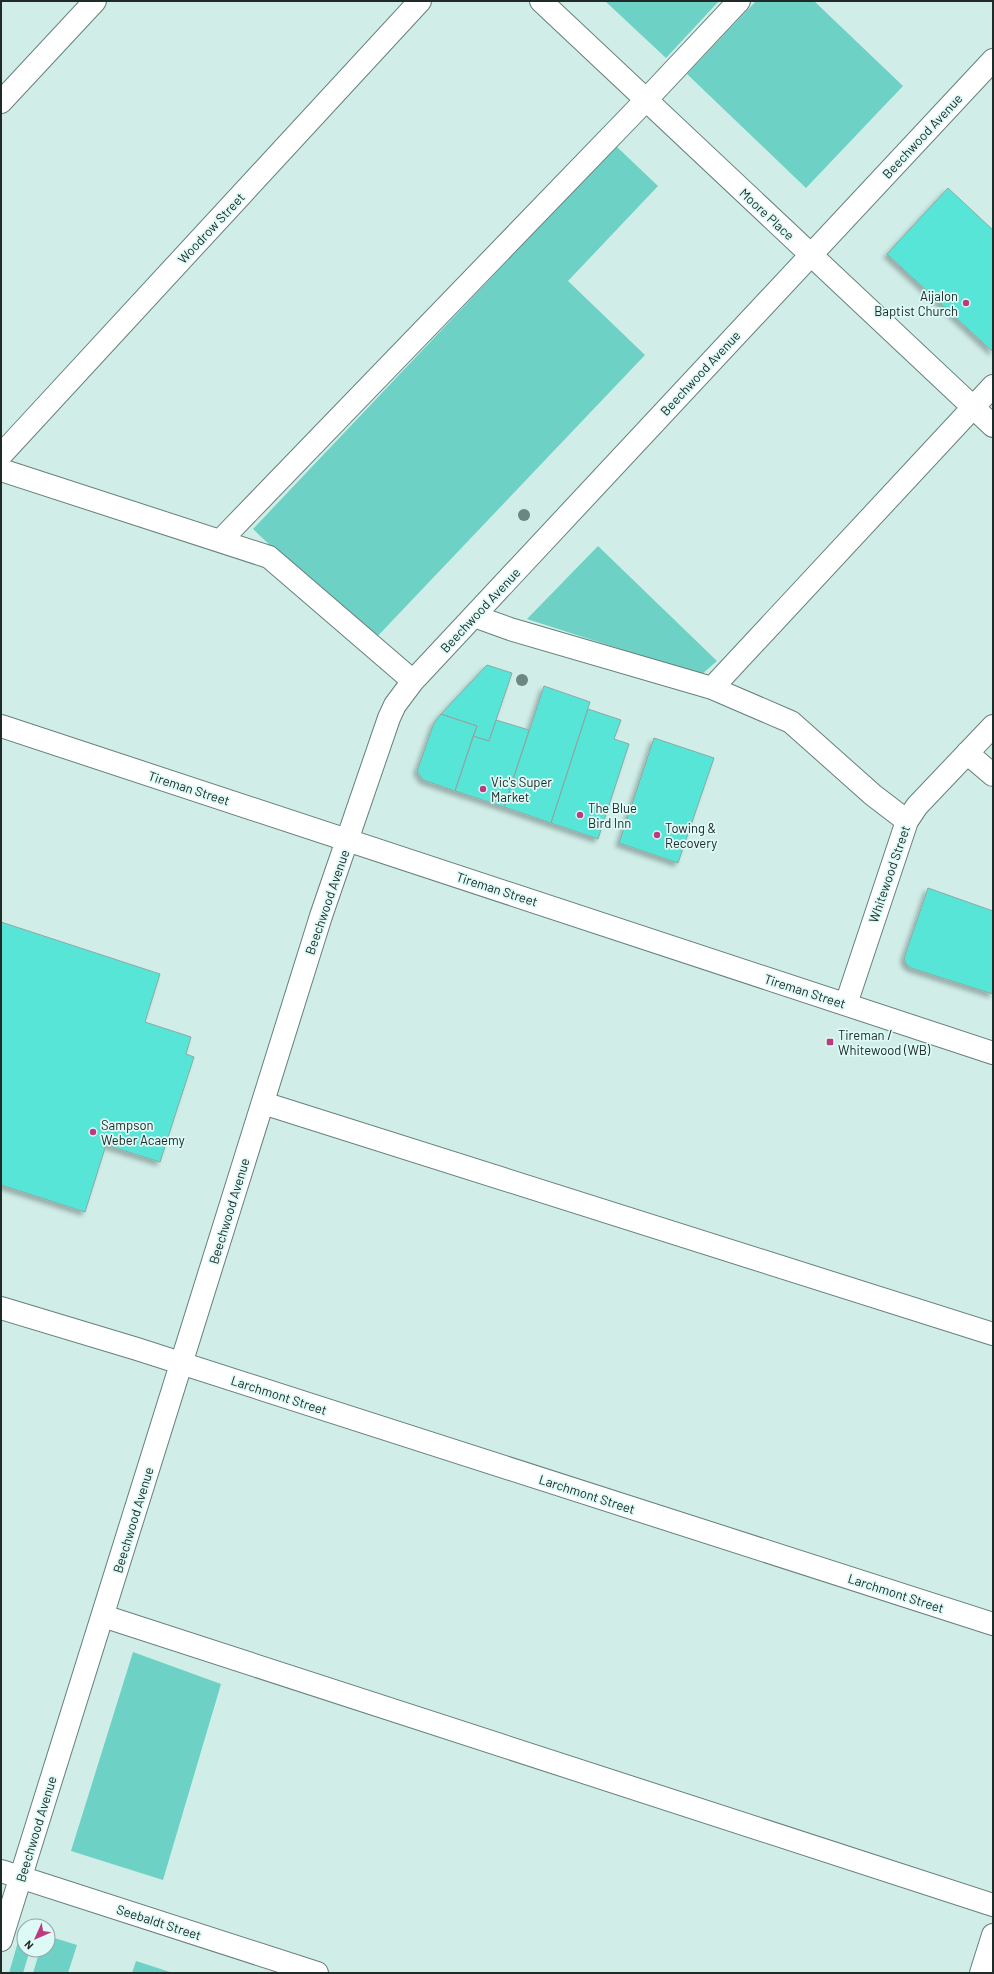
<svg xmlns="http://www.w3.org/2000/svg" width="994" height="1974" viewBox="0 0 994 1974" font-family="Barlow,sans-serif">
<defs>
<filter id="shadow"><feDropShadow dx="-3.5" dy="3.5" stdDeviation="2" flood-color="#0004"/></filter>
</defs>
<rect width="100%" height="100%" fill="#d0ede8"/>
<path fill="#6dd2c5" d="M605,1H719L666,58Z
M756,1H814L903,86L806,188L687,74Z
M616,146L658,186L568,281L645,355L372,642L253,529Z
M598,546L717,661L701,675L527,619Z
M133,1652L221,1684L163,1880L71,1851Z
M22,1928L24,1929V1950H30L23,1973H9Z
M48,1936L77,1945L68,1973H33L40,1950H48Z
M136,1961L173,1973H132Z"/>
<path fill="#56e5d6" stroke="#8ea9a5" filter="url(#shadow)" d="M948,188L993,230V352L887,254Z
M487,665L512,673L489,741L473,736L477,726L441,714Z
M544,686L590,702L551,823L504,807Z
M588,709L621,720L614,739L629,744L598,839L551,823Z
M441,714L477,726L455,791L423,780L417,771L434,723Z
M496,720L529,730L504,807L455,791L473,736L489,741Z
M654,738L714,758L678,863L619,843Z
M928,888L993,911V994L911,968L906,964L904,958Z
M1,922L160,974L145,1022L191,1037L186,1054L194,1057L160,1162L106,1145L85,1212L1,1185Z"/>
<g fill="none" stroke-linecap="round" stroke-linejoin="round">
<defs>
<path id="minor" d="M541,1L993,426
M1,102L95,1
M1,455L420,1
M1,470L269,557L413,681
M221,540L646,100L739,1
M474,616L510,629L712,688L791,722L873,795L907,821
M712,688L993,386
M1,726L993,1053
M967,753L993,775
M846,1004L907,821L917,806L993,726
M263,1103L993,1334
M1,1308L137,1349L993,1624
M103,1616L993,1905
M1,1871L317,1973
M1,1940L321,916L389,718L395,705L413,681L993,60
M981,1973L993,1935"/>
</defs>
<use href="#minor" stroke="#66807c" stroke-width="24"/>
<use href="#minor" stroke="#fff" stroke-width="22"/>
</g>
<g fill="#6c8682">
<circle cx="524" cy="515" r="6"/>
<circle cx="522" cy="680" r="6"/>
</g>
<g fill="#bd3a80" stroke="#ddfaf6" stroke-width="1.5">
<circle cx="966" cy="303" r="4"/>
<circle cx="483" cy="789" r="4"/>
<circle cx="580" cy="815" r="4"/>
<circle cx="657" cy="835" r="4"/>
<rect x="826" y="1038" width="8" height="8" rx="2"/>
<circle cx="93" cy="1132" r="4"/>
</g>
<g text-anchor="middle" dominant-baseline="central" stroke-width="3.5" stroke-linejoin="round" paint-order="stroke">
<g font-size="13" fill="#202b29" stroke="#ddfaf6">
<text transform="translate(922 136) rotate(-47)">Beechwood Avenue</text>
<text transform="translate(767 214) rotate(43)">Moore Place</text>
<text transform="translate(211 228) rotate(-47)">Woodrow Street</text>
<text transform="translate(700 373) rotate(-47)">Beechwood Avenue</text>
<text transform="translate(480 610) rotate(-47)">Beechwood Avenue</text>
<text transform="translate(189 788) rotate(18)">Tireman Street</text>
<text transform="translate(889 874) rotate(-71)">Whitewood Street</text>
<text transform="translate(497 889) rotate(18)">Tireman Street</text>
<text transform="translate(327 902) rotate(-71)">Beechwood Avenue</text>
<text transform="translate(805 991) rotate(18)">Tireman Street</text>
<text transform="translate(229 1211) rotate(-73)">Beechwood Avenue</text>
<text transform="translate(279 1395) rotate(18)">Larchmont Street</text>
<text transform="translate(587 1494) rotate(18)">Larchmont Street</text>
<text transform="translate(133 1520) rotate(-73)">Beechwood Avenue</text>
<text transform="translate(896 1593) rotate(18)">Larchmont Street</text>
<text transform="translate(36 1829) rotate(-73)">Beechwood Avenue</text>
<text transform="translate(159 1922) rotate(18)">Seebaldt Street</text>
</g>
<g font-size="13" fill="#202b29" stroke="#ddfaf6" text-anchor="start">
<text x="958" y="296" text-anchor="end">Aijalon<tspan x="958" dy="15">Baptist Church</tspan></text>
<text x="491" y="782">Vic's Super<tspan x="491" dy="15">Market</tspan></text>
<text x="588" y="808">The Blue<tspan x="588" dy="15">Bird Inn</tspan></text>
<text x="665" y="828">Towing &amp;<tspan x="665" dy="15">Recovery</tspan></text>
<text x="838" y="1035">Tireman /<tspan x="838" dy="15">Whitewood (WB)</tspan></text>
<text x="101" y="1125">Sampson<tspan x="101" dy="15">Weber Acaemy</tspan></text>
</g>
</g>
<rect width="994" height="1974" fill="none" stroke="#202b29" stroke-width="4"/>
<g transform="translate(36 1938) rotate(225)"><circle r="19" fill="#ddfaf6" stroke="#91a7a4"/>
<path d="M0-3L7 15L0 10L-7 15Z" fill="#bd3a80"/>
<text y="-6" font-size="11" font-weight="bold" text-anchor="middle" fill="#202b29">N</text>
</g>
</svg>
